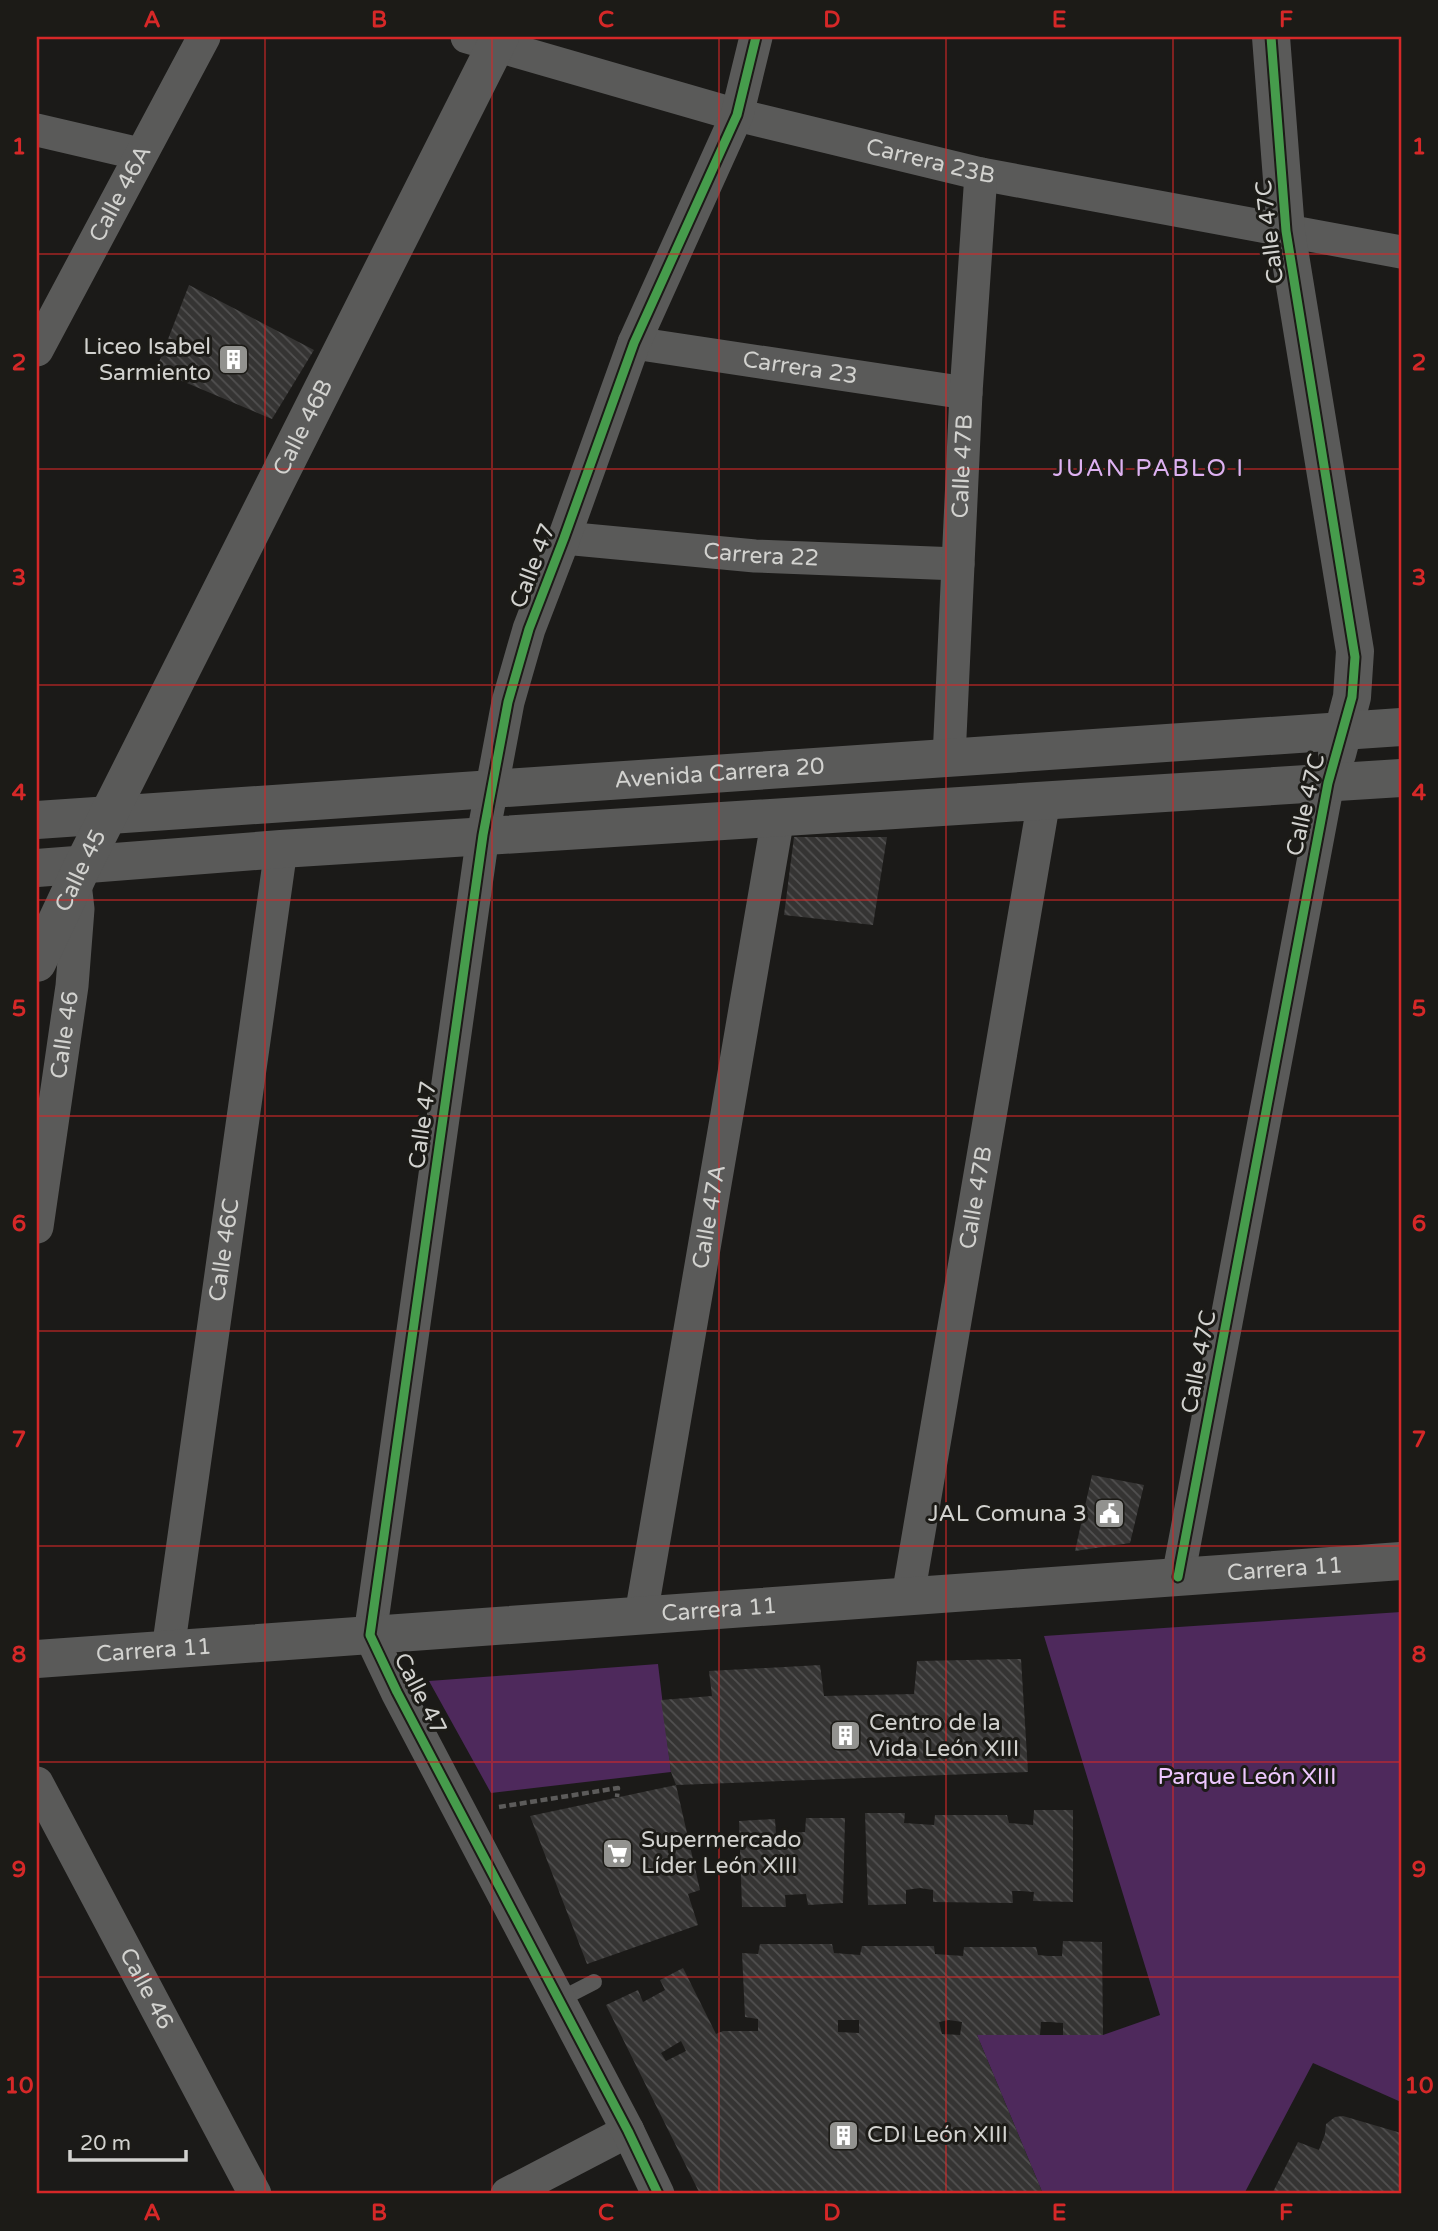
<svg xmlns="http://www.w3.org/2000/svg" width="1438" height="2231" viewBox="0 0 1438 2231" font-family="'Varela Round',sans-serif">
<defs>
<pattern id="building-back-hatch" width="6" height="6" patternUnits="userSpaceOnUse" patternTransform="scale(1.75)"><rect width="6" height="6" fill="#353433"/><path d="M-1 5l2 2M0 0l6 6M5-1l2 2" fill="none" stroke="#515050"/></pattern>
</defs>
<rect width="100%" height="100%" fill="#1b1a18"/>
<path fill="#4e295c" d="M1401,1612V2102L1313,2063L1244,2194H1043L977,2035H1103L1160,2015L1044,1636Z
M658,1664L671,1772L491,1793L429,1681Z"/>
<path fill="url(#building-back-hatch)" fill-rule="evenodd" d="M189,285L314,350L272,419L156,370Z
M794,837H887L873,925L784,915Z
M1092,1475L1144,1485L1130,1543L1075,1551Z
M1021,1659L1028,1772L676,1785L671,1772L661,1700L712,1696L709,1671L820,1665L824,1696L914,1694L917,1661Z
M676,1785L700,1890L688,1894L698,1925L587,1964L530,1816Z
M1034,1810H1073V1902L1033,1901L1034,1892L1021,1891H1012L1013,1903L933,1902V1890L920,1888L906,1890V1904L868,1905L865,1813H905L904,1823L934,1825L935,1815H1007L1009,1823L1033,1825Z
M806,1818H845L843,1903L808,1905L806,1894L785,1895L786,1907H742L739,1821L775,1819L776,1834L805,1832Z
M1063,1941L1102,1942L1103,2035H1063V2023L1050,2022H1041L1040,2035H977L1043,2194H700L606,2005L638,1990L643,2002L665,1990L660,1980L683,1968L716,2034L723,2031H758V2019L745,2017L742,1953L758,1954L760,1944H832L834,1953L860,1955L862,1946H934L935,1954L963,1956L964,1947H1036L1038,1955L1048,1956H1062ZM838,2020H859V2033L838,2032ZM949,2020L962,2022L960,2035L942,2034L939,2022ZM681,2041L686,2051L666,2061L661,2053Z
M1343,2116L1401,2133V2194H1272L1298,2142L1319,2150L1325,2134L1326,2124L1335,2117Z"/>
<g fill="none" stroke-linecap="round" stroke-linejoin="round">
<path stroke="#5c5b5a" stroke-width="4.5" stroke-dasharray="7 3.5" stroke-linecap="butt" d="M499,1807L618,1788L617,1797"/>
<path stroke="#5a5a59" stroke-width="16" d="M559,2000L594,1982"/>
<g stroke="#5a5a59" stroke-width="33">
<path id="s1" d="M467,37L737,115L981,174L1401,252"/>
<path d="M37,130L140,154"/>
<path id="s2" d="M634,343L966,393"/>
<path id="s3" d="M37,350L204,37"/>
<path id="s4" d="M564,538L755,556L958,564"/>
<path id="s5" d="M949,758L966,393L981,174"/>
<path id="s6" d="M37,1227L72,986L78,909L75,884"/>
<path d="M1178,1577L1328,783"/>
<path id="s7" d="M908,1596L1044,800"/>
<path id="s8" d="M641,1615L778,817"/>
<path id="s9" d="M168,1650L281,849"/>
<path id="s10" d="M37,1783L255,2194"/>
<path d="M507,2194L628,2131"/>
<path d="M658,2194L628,2131L397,1692L370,1635L483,835L508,702L529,629L564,538L634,343L737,115L756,37"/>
</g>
<g stroke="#5a5a59" stroke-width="38">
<path d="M1271,37L1286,231L1355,651L1352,697L1337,754"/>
<path id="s11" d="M37,820L1401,727"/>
<path d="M37,868L281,849L1401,778"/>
<path id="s12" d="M37,963L83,865L500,37"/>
<path id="s13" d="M37,1659L1401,1561"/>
</g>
<defs>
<path id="cycleway" d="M1178,1577L1328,783L1352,697L1355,657L1286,231L1271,37
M658,2194L628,2131L397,1692L370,1635L483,835L508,702L529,629L564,538L634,343L737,115L756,37"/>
</defs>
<use href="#cycleway" stroke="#1c1b17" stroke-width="13"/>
<use href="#cycleway" stroke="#469c4c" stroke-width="9"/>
</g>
<path fill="none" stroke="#d62828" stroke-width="2" stroke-opacity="0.55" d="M265,37V2194M492,37V2194M719,37V2194M946,37V2194M1173,37V2194M37,254H1401M37,469H1401M37,685H1401M37,900H1401M37,1116H1401M37,1331H1401M37,1546H1401M37,1762H1401M37,1977H1401"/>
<defs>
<symbol id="building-square" viewBox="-11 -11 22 22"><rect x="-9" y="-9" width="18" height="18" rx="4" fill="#92928f" stroke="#1c1b17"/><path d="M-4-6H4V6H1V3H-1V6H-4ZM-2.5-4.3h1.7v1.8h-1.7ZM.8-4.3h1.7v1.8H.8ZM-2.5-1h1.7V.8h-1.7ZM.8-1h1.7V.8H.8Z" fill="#fff"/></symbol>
<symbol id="civic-square" viewBox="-11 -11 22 22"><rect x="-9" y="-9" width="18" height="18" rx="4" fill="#92928f" stroke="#1c1b17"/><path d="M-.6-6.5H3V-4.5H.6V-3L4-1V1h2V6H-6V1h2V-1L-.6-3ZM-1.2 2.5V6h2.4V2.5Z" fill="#fff"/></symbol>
<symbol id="supermarket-square" viewBox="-11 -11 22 22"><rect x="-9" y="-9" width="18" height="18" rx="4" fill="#92928f" stroke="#1c1b17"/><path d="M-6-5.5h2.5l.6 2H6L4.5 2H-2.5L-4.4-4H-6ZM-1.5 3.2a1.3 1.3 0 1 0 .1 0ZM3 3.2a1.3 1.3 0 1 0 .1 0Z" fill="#fff"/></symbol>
</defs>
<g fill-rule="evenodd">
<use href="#building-square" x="216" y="342" width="35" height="35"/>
<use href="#civic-square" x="1092" y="1496" width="35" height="35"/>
<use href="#building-square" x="828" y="1718" width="35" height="35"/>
<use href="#supermarket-square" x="600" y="1836" width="35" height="35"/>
<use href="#building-square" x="826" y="2118" width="35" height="35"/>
</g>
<g text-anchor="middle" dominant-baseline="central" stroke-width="6" stroke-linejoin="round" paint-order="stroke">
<g font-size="23" fill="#d2d2cf" stroke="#1c1b17">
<text stroke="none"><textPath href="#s1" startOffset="480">Carrera 23B</textPath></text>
<text stroke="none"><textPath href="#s3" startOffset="177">Calle 46A</textPath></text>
<text transform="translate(1270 232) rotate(-97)">Calle 47C</text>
<text stroke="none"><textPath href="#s2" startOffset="168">Carrera 23</textPath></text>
<text stroke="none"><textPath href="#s12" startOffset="598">Calle 46B</textPath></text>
<text stroke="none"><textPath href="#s5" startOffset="292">Calle 47B</textPath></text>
<text stroke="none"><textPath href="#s4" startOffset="198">Carrera 22</textPath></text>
<text transform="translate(533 566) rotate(-69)">Calle 47</text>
<text stroke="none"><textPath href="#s11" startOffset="684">Avenida Carrera 20</textPath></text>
<text transform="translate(1306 805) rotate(-77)">Calle 47C</text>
<text stroke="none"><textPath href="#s12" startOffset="102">Calle 45</textPath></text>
<text stroke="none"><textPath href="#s6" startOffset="194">Calle 46</textPath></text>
<text transform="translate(423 1125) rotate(-82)">Calle 47</text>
<text stroke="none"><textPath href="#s7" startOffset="404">Calle 47B</textPath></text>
<text stroke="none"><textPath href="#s8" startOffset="404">Calle 47A</textPath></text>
<text stroke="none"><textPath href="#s9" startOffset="404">Calle 46C</textPath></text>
<text transform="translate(1199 1362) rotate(-79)">Calle 47C</text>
<text stroke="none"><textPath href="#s13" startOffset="1251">Carrera 11</textPath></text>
<text stroke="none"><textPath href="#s13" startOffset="684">Carrera 11</textPath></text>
<text stroke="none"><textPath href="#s13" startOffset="117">Carrera 11</textPath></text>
<text transform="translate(420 1694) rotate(63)">Calle 47</text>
<text stroke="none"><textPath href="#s10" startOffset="233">Calle 46</textPath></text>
</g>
<g font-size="23" fill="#d2d2cf" stroke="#1c1b17" text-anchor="start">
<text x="211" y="347" text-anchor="end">Liceo Isabel<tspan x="211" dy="26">Sarmiento</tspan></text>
<text x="1087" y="1514" text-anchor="end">JAL Comuna 3</text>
<text x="869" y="1723">Centro de la<tspan x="869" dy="26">Vida León XIII</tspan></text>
<text x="641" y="1840">Supermercado<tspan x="641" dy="26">Líder León XIII</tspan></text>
<text x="867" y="2135">CDI León XIII</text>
</g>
<g font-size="23" fill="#eec7ff" stroke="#1c1b17">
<text x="1247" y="1777">Parque León XIII</text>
</g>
<g font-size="24" letter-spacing="2" fill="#ddb1f1" stroke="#1c1b17">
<text x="1149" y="468">JUAN PABLO I</text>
</g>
</g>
<rect width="1438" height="2231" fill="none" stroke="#1c1b17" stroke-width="77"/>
<path d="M70 2150v10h116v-10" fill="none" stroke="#d2d2cf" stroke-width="3.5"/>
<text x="80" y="2150" font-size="21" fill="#d2d2cf" stroke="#1c1b17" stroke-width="5" paint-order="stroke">20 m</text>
<rect x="38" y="38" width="1362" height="2154" fill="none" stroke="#d62828" stroke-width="2.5"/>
<g font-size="23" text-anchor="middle" font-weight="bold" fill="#d62828">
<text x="152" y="27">A</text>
<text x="379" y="27">B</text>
<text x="606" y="27">C</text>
<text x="832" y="27">D</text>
<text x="1059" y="27">E</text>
<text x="1286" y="27">F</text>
<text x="19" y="154">1</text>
<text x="1419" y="154">1</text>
<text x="19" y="370">2</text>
<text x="1419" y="370">2</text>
<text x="19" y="585">3</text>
<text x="1419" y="585">3</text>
<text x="19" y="800">4</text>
<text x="1419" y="800">4</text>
<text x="19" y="1016">5</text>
<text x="1419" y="1016">5</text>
<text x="19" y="1231">6</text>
<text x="1419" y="1231">6</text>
<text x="19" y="1447">7</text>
<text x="1419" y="1447">7</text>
<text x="19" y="1662">8</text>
<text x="1419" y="1662">8</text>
<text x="19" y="1877">9</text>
<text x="1419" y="1877">9</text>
<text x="19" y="2093">10</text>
<text x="1419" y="2093">10</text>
<text x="152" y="2220">A</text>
<text x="379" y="2220">B</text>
<text x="606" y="2220">C</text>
<text x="832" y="2220">D</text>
<text x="1059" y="2220">E</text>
<text x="1286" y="2220">F</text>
</g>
</svg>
